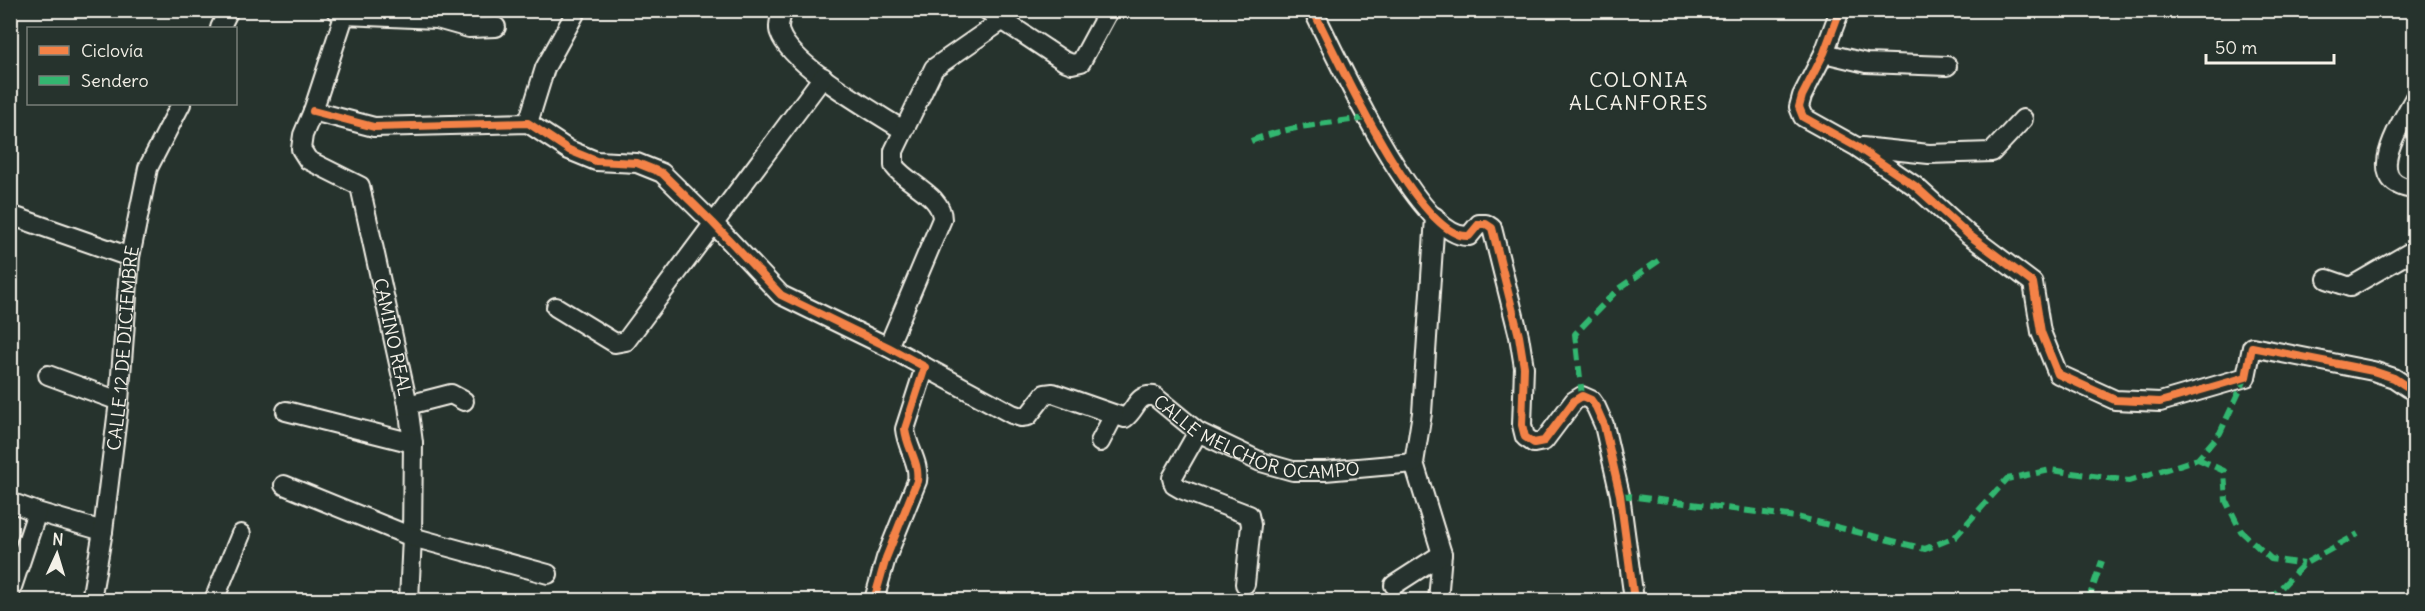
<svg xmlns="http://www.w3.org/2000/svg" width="2425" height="611" viewBox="0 0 2425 611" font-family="Delius,sans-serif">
<rect width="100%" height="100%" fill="#26332d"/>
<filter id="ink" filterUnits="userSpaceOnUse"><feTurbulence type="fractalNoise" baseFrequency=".0167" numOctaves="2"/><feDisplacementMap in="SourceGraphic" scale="12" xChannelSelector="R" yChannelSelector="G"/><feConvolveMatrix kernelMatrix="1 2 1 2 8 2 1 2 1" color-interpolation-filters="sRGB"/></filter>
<g filter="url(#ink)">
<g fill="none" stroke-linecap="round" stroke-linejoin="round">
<defs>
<g id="minor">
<path d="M336,10L344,15L437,19L469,28L496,27"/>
<path id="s1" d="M346,10L313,111L303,135L301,149L308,160L360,186L408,405L413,443L412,537L409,600"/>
<path d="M783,10C781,17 777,26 780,33C791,65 872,110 903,130"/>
<path d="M987,10L1064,61L1072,64L1081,62L1109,10"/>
<path d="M1313,10C1334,52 1419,241 1469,236L1479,224H1486L1492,228L1519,336L1524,367L1522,425L1525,437L1534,443L1544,441L1574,401L1582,396L1591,400L1596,407L1604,425L1620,495L1634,600"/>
<path d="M1840,10L1824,53L1802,96L1799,107L1803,117L1857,147L1915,186L1969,235L2033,283L2041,332L2058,374L2115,400L2160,402L2246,377L2252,347L2373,371L2394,378L2409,388"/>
<path d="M220,28L229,10"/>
<path d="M1824,53L1866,63L1947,66"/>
<path d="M2414,99C2401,124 2360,184 2414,189"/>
<path d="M313,111L374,127L528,123L569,150L596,161L637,163L662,173L713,223L781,295L888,347L925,367L905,429C907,449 920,462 917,481L886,558L874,600"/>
<path d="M528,123L545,68L577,10"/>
<path d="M1862,147L1929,154L1992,152L2023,119"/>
<path d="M10,215L130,257"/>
<path d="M1435,217L1422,413L1414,463L1442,554L1438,600"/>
<path d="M2327,279L2350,287L2414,250"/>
<path d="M556,307L615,343L626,341L823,77"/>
<path d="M888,347L942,219C942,195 907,184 894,166V151L934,68L1003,20"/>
<path id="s2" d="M925,367L1012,414L1021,417L1028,416L1045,394L1053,393L1125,418C1137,409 1136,394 1154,396L1198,432L1261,462L1293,471H1325L1414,463"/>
<path d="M48,375L119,401"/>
<path d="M408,405L451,394L464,401"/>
<path d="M286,411L413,443"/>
<path d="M1198,432L1172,478L1174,485L1181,489L1249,515L1251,525L1245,584"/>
<path d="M1100,442L1114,415"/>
<path d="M284,485L412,537L548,574"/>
<path d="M10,502L37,512L103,531"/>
<path d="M1394,585L1442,554"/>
<path d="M10,593L37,512"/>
<path id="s3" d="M91,600L103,531L119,401L130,257L148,168L181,104"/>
<path d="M214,600L241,534"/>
</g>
</defs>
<use href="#minor" stroke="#f4f1e8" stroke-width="22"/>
<use href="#minor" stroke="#26332d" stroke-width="18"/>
<path stroke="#33b770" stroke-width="6" stroke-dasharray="12 6" stroke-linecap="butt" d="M1251,141C1289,126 1327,123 1367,118
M1582,396L1575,334L1618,289L1661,259
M2198,459L2224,471L2226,501L2241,531L2271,559L2304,564
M1620,495L1797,517L1925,549L1955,537L2007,479L2051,470L2129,481L2198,459L2220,433L2246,377
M2092,600L2089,598L2102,561
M2269,600L2304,564L2358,534"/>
<defs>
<path id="cycleway" d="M1313,10C1334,52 1419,241 1469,236L1479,224H1486L1492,228L1519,336L1524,367L1522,425L1525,437L1534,443L1544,441L1574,401L1582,396L1591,400L1596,407L1604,425L1620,495L1634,600
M1840,10L1824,53L1802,96L1799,107L1803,117L1857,147L1915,186L1969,235L2033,283L2041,332L2058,374L2115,400L2160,402L2246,377L2252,347L2373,371L2394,378L2409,388
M313,111L374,127L528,123L569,150L596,161L637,163L662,173L713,223L781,295L888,347L925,367L905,429C907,449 920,462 917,481L886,558L874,600"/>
</defs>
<use href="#cycleway" stroke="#26332d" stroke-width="11"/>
<use href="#cycleway" stroke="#f48246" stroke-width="8"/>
</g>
</g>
<g text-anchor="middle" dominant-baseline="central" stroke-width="4.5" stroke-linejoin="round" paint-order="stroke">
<g font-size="18" fill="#f4f1e8" stroke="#26332d">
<text stroke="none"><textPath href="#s1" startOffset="372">CAMINO REAL</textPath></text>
<text stroke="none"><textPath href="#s3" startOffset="254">CALLE 12 DE DICIEMBRE</textPath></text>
<text stroke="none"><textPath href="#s2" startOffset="381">CALLE MELCHOR OCAMPO</textPath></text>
</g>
<g font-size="20" letter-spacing="1.5" fill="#f4f1e8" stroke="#26332d">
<text x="1639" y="79">COLONIA<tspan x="1639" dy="23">ALCANFORES</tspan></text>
</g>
</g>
<rect width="2425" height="611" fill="none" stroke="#26332d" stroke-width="36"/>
<rect x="18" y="18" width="2389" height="575" fill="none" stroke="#f4f1e8" stroke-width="2" filter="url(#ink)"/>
<rect x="27" y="27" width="210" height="78" fill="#26332d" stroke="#787f78" stroke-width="1.5"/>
<rect x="39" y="46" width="30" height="9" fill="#f48246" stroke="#787f78" stroke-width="1.5"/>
<text x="81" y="57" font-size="18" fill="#f4f1e8">Ciclovía</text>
<rect x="39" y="76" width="30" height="9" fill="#33b770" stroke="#787f78" stroke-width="1.5"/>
<text x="81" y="87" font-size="18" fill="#f4f1e8">Sendero</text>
<g transform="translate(57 554) rotate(4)" stroke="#26332d" stroke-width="4.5" paint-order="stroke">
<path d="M0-4.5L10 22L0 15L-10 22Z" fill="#f4f1e8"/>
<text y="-9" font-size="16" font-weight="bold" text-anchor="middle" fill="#f4f1e8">N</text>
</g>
<path d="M2206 54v9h128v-9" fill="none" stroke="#f4f1e8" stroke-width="3"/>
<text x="2215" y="54" font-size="18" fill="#f4f1e8" stroke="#26332d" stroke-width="4.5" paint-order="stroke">50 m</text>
</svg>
